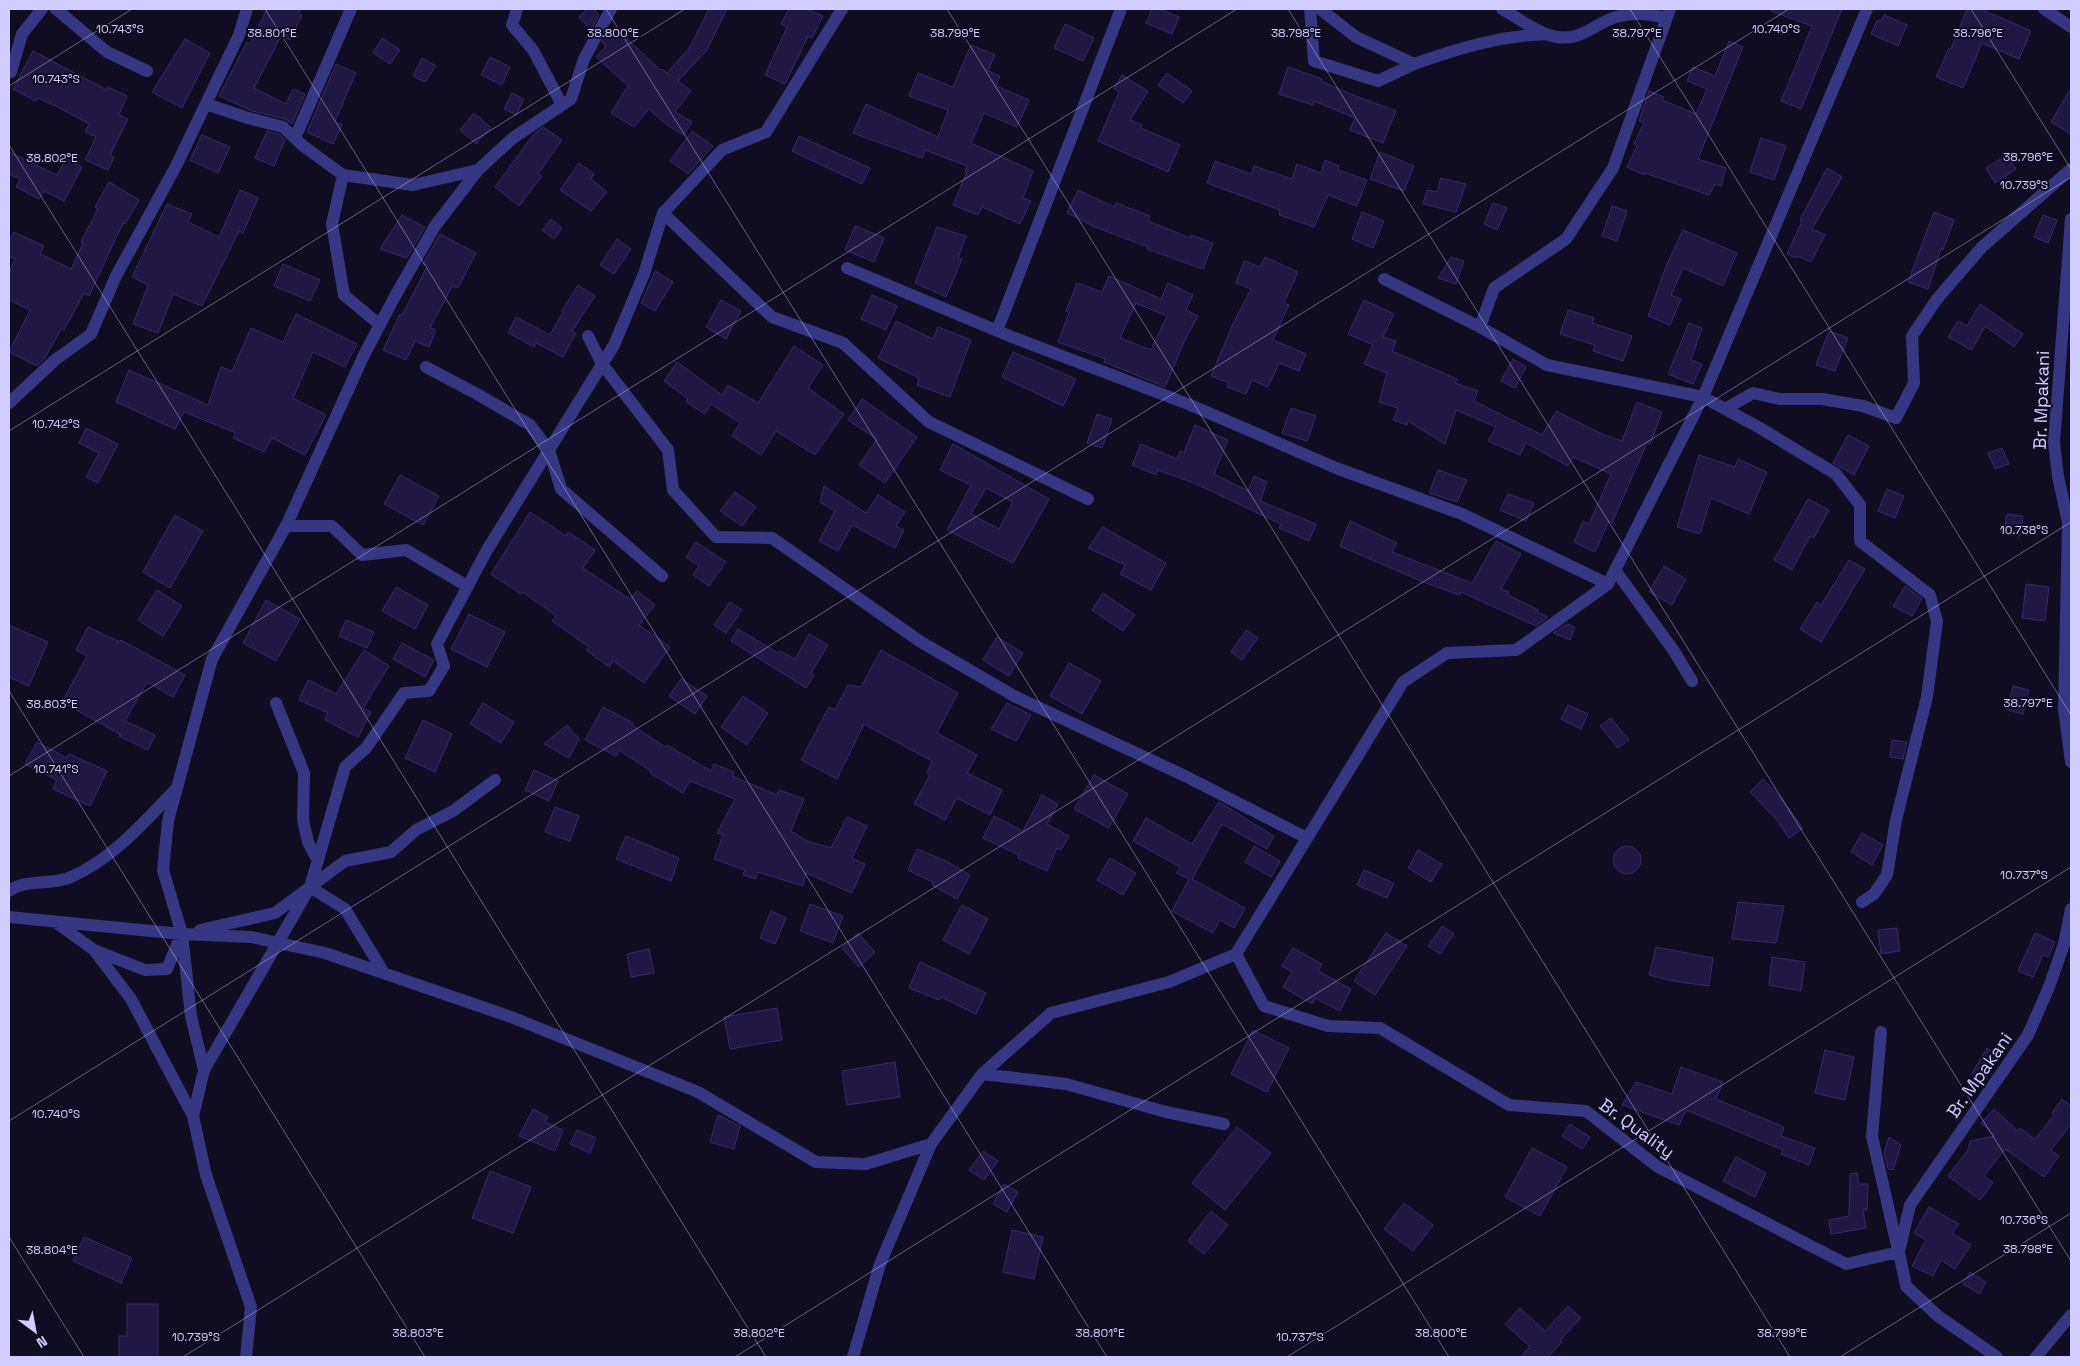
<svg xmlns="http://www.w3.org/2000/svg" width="2080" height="1366" viewBox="0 0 2080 1366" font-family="'Space Grotesk',sans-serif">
<rect width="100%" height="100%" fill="#100c21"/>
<path fill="#201843" stroke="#362970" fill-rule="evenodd" d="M267,9H301L298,14L302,15L290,40L281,36L254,88L286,104L293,89L305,94L292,124L285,119L252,111L219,96L247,42L250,44Z
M587,9H593L599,15L591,30L579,17Z
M709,9H727L707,50L678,81L691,91L675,112L692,122L684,135L667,125L649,109L634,127L611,113L628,86L596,57L606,46L602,42L610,27L618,35L620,32L660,70L662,69L667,73L690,47Z
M789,9H807L823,16L812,38L808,36L785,84L765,75L787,27L781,24Z
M1152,9H1159L1179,17L1172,34L1146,23Z
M1771,9H1842L1801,109L1781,101L1812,26L1771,11Z
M1967,9H1981L2031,31L2019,59L1982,43L1963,88L1936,77L1949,48L1951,49Z
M1884,15L1907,25L1898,46L1871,34L1877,21H1881Z
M1065,24L1094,38L1083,61L1054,48Z
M382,38L400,50L390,64L373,53Z
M185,39L210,53L182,108L152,92Z
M1729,41L1743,47L1698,159L1726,168L1721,186L1715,184L1709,195L1645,173L1644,175L1627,167L1637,146L1634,144L1644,123L1639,121L1649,91L1664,97L1662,100L1696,114L1707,89L1687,81L1693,67L1715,76Z
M971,45L995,55L988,71L1000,76L996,86L1029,100L1017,127L984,113L971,143L1033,171L1023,198L1031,201L1020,224L982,207L978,215L953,205L967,172L965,171L967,166L925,150L922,158L853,133L866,104L938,137L948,110L909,96L918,73L953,87Z
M33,51L107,90L108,87L127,96L119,115L128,119L110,155L114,157L108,170L85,160L96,137L85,132L89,124L58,107L38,98L36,101L13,89Z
M490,57L510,67L502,85L481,75Z
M422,58L436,66L425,82L413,76Z
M336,64L356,73L335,121L342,125L333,144L307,132Z
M1288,67L1322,79L1321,81L1353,95L1396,111L1383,143L1350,130L1355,118L1314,101L1313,105L1279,94Z
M1167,73L1192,91L1183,103L1158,85Z
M1122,75L1148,91L1130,120L1142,125L1141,128L1180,145L1168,172L1098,141L1119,92L1114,89Z
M2071,88V134L2051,122Z
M512,93L524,99L516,115L504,109Z
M474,113L491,128L476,144L460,130Z
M543,127L562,140L538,174L542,176L519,206L495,187L533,135Z
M267,131L279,134L285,140L274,166L255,158Z
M692,131L713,146L688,174L670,161Z
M202,135L230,147L218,173L190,160Z
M799,136L870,168L862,184L792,151Z
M1761,138L1786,146L1774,180L1750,172Z
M9,152L57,175L66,159L82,167L64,201L44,191L39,199L16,187L20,179L9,174Z
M1380,152L1414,166L1404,191L1370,179Z
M2007,155L2016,169L1995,183L1986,168Z
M1325,160L1339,166L1338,170L1367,180L1357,206L1328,195L1314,227L1279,215L1280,210L1207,183L1215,161L1251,174L1254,166L1292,179L1297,164L1321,173Z
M579,163L594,174L591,179L607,192L591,211L560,190Z
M1827,168L1842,177L1812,229L1825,235L1811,262L1797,256L1796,258L1787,254L1802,221L1800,220Z
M1441,178L1466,184L1456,212L1423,204L1427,190L1437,192Z
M109,182L139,200L125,224L123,223L89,296L84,293L64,330L61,329L45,358L37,366L9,352L30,310L9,300V272L15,259L9,256V241L14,232L44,246L40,254L71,269L83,243L81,242L98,209L95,207Z
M240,190L258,198L243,233L239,231L202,306L173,294L158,333L133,324L148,285L132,277L167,204L192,214L188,222L219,237Z
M1078,190L1114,207L1116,203L1150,216L1148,221L1190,238L1191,235L1213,243L1203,269L1147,249L1148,247L1095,227L1067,213Z
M1493,203L1507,208L1497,230L1484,224Z
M1612,206L1627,211L1617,241L1602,236Z
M1362,212L1384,221L1373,248L1352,239Z
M1934,212L1954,220L1943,250L1941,249L1928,289L1908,282Z
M402,215L425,227L407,258L380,249Z
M2043,215L2057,220L2048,243L2034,237Z
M551,219L562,228L554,239L542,230Z
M855,226L884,238L874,262L845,250Z
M937,227L966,236L958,258L962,259L946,297L915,283Z
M1683,230L1737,253L1723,286L1683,268L1671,295L1681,299L1670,325L1648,316L1667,264Z
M440,234L476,253L458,288L452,286L430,328L436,330L429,347L415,341L406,360L383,350L400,314L402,315L428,265L423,264Z
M617,239L631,249L614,274L600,265Z
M1265,257L1298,272L1284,303L1289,305L1273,340L1306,354L1299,371L1279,363L1268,387L1252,380L1246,394L1227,387L1229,383L1211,376L1232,326L1251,289L1236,283L1244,261L1260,267Z
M1451,257L1464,261L1456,284L1438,278Z
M283,264L320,280L310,301L274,286Z
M655,271L673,282L655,311L641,303Z
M1109,276L1161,299L1168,283L1193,295L1186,310L1198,316L1185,340L1165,387L1104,362L1105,359L1058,342L1069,313L1066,311L1077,283L1102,292ZM1136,303L1167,316L1151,350L1120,338Z
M578,285L595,296L572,331L576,333L563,357L536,343L534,347L508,333L516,317L550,335L563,312L562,311Z
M872,295L897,306L886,330L861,319Z
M721,300L741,311L726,339L706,327Z
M1364,300L1394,314L1383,337L1396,341L1392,351L1457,379L1455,383L1478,391L1474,401L1542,435L1556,411L1602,434L1622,441L1637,402L1662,412L1650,444L1647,443L1612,523L1609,521L1595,552L1574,542L1583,521L1589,524L1611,474L1573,457L1568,466L1526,443L1520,455L1488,441L1496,427L1456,410L1445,444L1408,421L1407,425L1393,420L1398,408L1379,402L1387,373L1364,364L1373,345L1348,334Z
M1980,304L2023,334L2014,347L1985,326L1972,350L1948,337L1958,321L1967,326Z
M1568,310L1594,318L1592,323L1632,336L1623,361L1593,351L1595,345L1560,334Z
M296,314L357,344L345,367L313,352L293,398L326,415L305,455L272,438L264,452L233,438L236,433L184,412L175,429L116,402L129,370L208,405L221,367L232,371L251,328L283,342Z
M896,321L933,339L938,327L971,340L950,397L917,385L919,378L878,358Z
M1689,323L1702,328L1691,360L1702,364L1693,384L1668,374Z
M1829,331L1848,338L1835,371L1816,365Z
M794,346L823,365L808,388L844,414L815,455L776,431L761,455L732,436L740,423L711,404L705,414L686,402L688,399L664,381L677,362L722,395L728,385L758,403Z
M1013,352L1076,379L1063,406L1002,377Z
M1513,359L1526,367L1515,388L1501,381Z
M862,399L917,437L885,483L859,465L877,439L848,420Z
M1291,408L1316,416L1307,441L1282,433Z
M1097,414L1112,419L1102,448L1087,443Z
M1195,425L1228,440L1214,474L1248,491L1254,476L1267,482L1260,501L1316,524L1309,541L1279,528L1281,524L1194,483L1158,470L1156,475L1132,465L1141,444L1177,459L1180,451L1184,453Z
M86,428L118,444L98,483L86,477L99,453L79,443Z
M1848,435L1869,446L1854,475L1833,463Z
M953,444L1049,499L1013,563L947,530L971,485L940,470ZM986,488L1013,502L999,529L971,514Z
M2002,448L2009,464L1995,469L1988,453Z
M1699,455L1735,467L1738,459L1767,472L1749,514L1711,498L1700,534L1677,527Z
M1438,470L1467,480L1457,502L1429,493Z
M400,475L439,496L423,525L384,504Z
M824,486L866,513L878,495L905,512L896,526L904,530L895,548L852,525L838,551L819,541L835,511L820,502Z
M1887,489L1904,496L1895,518L1878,511Z
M735,492L756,507L742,526L720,511Z
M1508,494L1534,503L1526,521L1500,510Z
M1808,499L1829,510L1814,538L1810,536L1792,570L1774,560Z
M530,512L566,536L568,532L595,550L583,568L630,599L637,591L655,605L639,625L670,647L644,683L613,661L609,667L586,650L589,647L552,621L556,616L523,592L521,594L491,574Z
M2007,514L2023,516L2020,536L2004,534Z
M175,515L203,531L170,588L143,572Z
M1350,521L1397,543L1392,552L1472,583L1496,541L1521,554L1501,589L1509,592L1508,595L1539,610L1537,612L1548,617L1536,626L1461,592L1460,595L1423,582L1340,546Z
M1103,527L1166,563L1151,590L1120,574L1125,565L1088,548Z
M696,542L726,562L709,586L693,575L699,566L686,557Z
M1849,560L1865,569L1821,642L1800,629L1817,602L1821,605Z
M1664,566L1686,579L1672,605L1649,592Z
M2026,584L2049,587L2045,621L2022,618Z
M1905,586L1922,599L1912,616L1893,606Z
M396,587L428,605L415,629L382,611Z
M157,590L182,606L163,636L138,620Z
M1103,593L1135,615L1123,631L1092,610Z
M266,600L300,619L276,661L243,643Z
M730,602L742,610L726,633L714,625Z
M469,614L505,632L487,667L451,649Z
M346,620L374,632L367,648L339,636Z
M1567,624L1575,627L1570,640L1553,633Z
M9,625L48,642L29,686L9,677Z
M88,627L120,642L121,640L185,675L173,697L147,682L125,721L155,735L148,750L119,736L121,735L62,702L87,656L76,650Z
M738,629L778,653L780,651L795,659L809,634L828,645L811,673L814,675L806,688L731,641Z
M1246,630L1258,638L1242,660L1231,652Z
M997,637L1023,653L1009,676L983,660Z
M402,643L434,660L425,677L393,659Z
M364,650L389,666L363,708L371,712L358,737L325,720L328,713L299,700L308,680L336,694Z
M881,650L958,693L937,733L977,755L967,773L1002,790L990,815L957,798L945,820L914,804L930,775L927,773L932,761L864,724L837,779L801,760L829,707L835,710L848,685L861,687Z
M1069,663L1101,681L1082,714L1050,696Z
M681,679L707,696L695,714L669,696Z
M2013,686L2029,690L2023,714L2007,710Z
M743,696L768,713L747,745L721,727Z
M483,703L514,722L501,743L470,724Z
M1007,703L1031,715L1016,741L991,729Z
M1568,705L1588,714L1581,729L1561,719Z
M603,707L633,723L632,725L665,747L667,745L711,771L714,764L734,772L732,776L777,795L779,790L804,799L791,831L807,841L831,848L847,817L867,826L852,858L865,864L852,893L806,873L803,886L758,872L756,879L743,875L745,870L714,859L723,835L717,833L735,799L690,781L683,793L650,773L651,771L619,750L616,756L585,740Z
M1611,718L1629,740L1618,748L1600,726Z
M423,720L452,734L435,772L405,758Z
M567,725L579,739L569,758L544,744Z
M1892,740L1907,742L1903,759L1890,757Z
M37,742L67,758L69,754L107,771L90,806L53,789L57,780L25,764Z
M534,770L558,781L549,801L525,790Z
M1094,775L1128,794L1109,828L1074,809Z
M1763,779L1782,799L1803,828L1789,838L1776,819L1750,792Z
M1042,795L1058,804L1047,824L1069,836L1061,850L1057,848L1047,871L1018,858L1019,855L983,838L994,816L1023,831Z
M1219,802L1274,836L1267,849L1222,824L1192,879L1245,908L1234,928L1220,920L1213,933L1172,911L1189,879L1176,873L1180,867L1133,841L1146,818L1192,844Z
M555,807L579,816L570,841L545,832Z
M1862,833L1883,845L1872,865L1851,852Z
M626,836L679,858L671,881L616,859Z
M1613 860a14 14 0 1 1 28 0a14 14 0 1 1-28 0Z
M1254,846L1280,861L1271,877L1245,862Z
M917,849L946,861L970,875L957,899L932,885L934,883L908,870Z
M1418,850L1442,864L1431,882L1408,868Z
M1110,858L1136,873L1123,895L1097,880Z
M1364,870L1394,883L1387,898L1357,885Z
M1738,902L1784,906L1776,943L1732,939Z
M810,904L843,916L833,943L800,931Z
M962,905L988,919L969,954L943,940Z
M771,911L786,918L775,944L760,938Z
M1442,926L1454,934L1440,954L1428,946Z
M1897,928L1900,951L1881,954L1878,930Z
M858,933L875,952L859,967L842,948Z
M1386,933L1407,946L1375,995L1354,981Z
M2035,933L2055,942L2048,957L2043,955L2033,977L2018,971Z
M1656,947L1713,958L1709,986L1673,981L1649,975Z
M1293,948L1322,964L1318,971L1351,989L1340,1011L1315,998L1312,1004L1283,987L1292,972L1282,966Z
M649,949L654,973L631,977L627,954Z
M1772,957L1805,962L1801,991L1769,985Z
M920,962L986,993L976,1014L941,997L939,1000L909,988Z
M777,1008L782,1040L730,1049L724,1017Z
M1253,1030L1289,1048L1267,1092L1231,1074Z
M1987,1048L1999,1055L1985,1080L1972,1073Z
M1825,1050L1854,1057L1845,1100L1815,1093Z
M895,1062L900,1097L847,1105L842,1071Z
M1681,1067L1723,1082L1716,1099L1784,1127L1781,1136L1815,1148L1809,1165L1781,1154L1783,1150L1686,1110L1679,1125L1622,1105L1636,1082L1672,1094Z
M2062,1099L2071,1106V1124L2051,1150L2059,1156L2044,1177L2005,1149L1984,1176L1993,1183L1980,1200L1948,1176L1968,1150L1970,1141L1995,1136L1981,1123L1994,1109L2018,1131L2020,1128L2035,1139L2054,1115L2052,1113Z
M533,1109L548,1117L545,1122L563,1130L555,1151L519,1136Z
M718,1115L740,1126L734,1149L710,1142Z
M1570,1124L1590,1137L1582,1149L1562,1136Z
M1237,1127L1271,1153L1225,1210L1192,1183Z
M577,1130L596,1138L590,1153L570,1144Z
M1889,1137L1901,1145L1893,1170L1888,1169L1884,1152Z
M1532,1148L1567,1167L1540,1216L1505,1197Z
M983,1151L998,1161L984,1180L969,1170Z
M1736,1157L1766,1173L1755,1197L1723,1181Z
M490,1171L531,1187L513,1233L472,1218Z
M1857,1173L1859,1184H1868L1867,1210H1863L1866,1228L1831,1234L1829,1220L1849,1216L1850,1174Z
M1004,1184L1018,1192L1007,1212L993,1204Z
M1404,1203L1433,1225L1413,1251L1384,1229Z
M1929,1207L1959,1224L1952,1233L1971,1245L1955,1269L1941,1260L1933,1276L1912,1266L1926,1240L1914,1233Z
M1211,1211L1228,1225L1204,1254L1188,1241Z
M1012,1230L1043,1237L1034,1279L1003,1272Z
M84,1237L132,1258L121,1283L73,1261Z
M1970,1272L1986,1282L1980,1294L1963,1284Z
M127,1304H158V1357H119V1336H127Z
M1568,1306L1581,1318L1560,1340L1562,1342L1548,1357H1520L1530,1347L1505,1324L1520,1308L1545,1331Z"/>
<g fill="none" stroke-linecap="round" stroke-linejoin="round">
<path stroke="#373682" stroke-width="12" d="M56,9L107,52L147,71
M517,9L512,25L533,50L562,105
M1310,9L1314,61L1378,81L1414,64
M1320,9L1356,37L1414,64C1460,48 1498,36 1547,34
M1502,9C1516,17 1531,28 1546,34C1579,46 1590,25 1616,17C1633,12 1648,13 1665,18
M2044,9L2071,27
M11,72L22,34L42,9
M206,104L248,118L283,127L302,145L343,175L413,185L478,170L513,138L571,99L584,59L611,9
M295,138L351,9
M343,175L332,224L344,295L380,325
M663,213L772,317L843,343L929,422L1088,499
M2071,219L2054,443L2058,476L2068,523L2064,709L2071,762
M847,268L1012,337L1188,404L1336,468L1462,514L1608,584
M1384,279L1480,327L1547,365L1703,397L1760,428L1836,474L1860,505V541L1930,595L1937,621L1927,697L1896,820L1887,875L1874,894L1862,902
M1480,327L1494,288L1566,239L1613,168L1670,9
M997,331L1121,9
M588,336L602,364L668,450L673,490L716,537L772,538L921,642L1016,697L1183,775L1307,838
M426,367L477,394L530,425L549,450L561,489L662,576
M9,403L55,360L91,334L116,276L176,166L239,35L247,9
M1725,409L1753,393L1779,399H1822L1863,406L1896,418L1914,383L1912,336L1937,299L1982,247L2071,169
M286,526H332L362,555L406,550L467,586
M1615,570L1674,651L1692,681
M276,703L304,773L303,820L308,842L318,861
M310,887L345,909L384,973
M9,891C27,878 51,886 71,877C114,858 144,822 176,789
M9,917L182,934L251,937L325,953L511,1017L698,1092L816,1162L866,1164L931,1144
M54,921L94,950L131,999L193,1116
M200,930L275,913L345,861L391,852L416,830L453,811L495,780
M94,950L145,970L167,969L181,935
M1236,954L1264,1006L1328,1026L1380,1028L1509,1105L1586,1111L1658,1167L1846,1264L1899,1252L1906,1286L1938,1316L1997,1357
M1881,1032L1872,1136L1898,1250
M204,1070L191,1016L182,934L163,870L168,821L212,659L286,526L364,355L394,298L435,226L478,170
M982,1074L1066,1084L1166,1112L1224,1124
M1899,1252L1910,1205L2028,1035L2049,987L2064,944L2071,909
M246,1357L251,1307L206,1175L193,1116L204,1070L310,887L345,767L366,748L404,693L429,691L444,666L437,644L487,550L614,345L644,274L663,213L722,150L766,132L842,9
M853,1357L880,1264L931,1144L982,1074L1051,1013L1169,982L1236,954L1403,682L1447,653L1516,650L1608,584L1703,397L1867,9
M2036,1357L2071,1315"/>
</g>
<path fill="none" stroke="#d1cdff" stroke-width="1" stroke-opacity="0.45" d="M265,9L1107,1357M606,9L1449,1357M947,9L1790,1357M1288,9L2071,1261M1630,9L2071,715M1971,9L2071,169M9,86L132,9M9,145L766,1357M9,431L685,9M9,691L425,1357M9,776L1237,9M9,1121L1789,9M9,1237L84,1357M183,1357L2071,177M735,1357L2071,522M1287,1357L2071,867M1840,1357L2071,1213"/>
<g text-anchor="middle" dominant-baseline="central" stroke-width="4" stroke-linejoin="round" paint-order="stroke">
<g font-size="18" fill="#d1cdff" stroke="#100c21">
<text transform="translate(2041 400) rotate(-88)">Br. Mpakani</text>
<text transform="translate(1979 1075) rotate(-55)">Br. Mpakani</text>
<text transform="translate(1637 1128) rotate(36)">Br. Quality</text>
</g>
</g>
<g font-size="12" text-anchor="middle" fill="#d1cdff" stroke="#100c21" stroke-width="4" stroke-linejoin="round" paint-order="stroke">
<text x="120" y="33">10.743°S</text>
<text x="1776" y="33">10.740°S</text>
<text x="1978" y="37">38.796°E</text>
<text x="272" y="37">38.801°E</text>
<text x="613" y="37">38.800°E</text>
<text x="955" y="37">38.799°E</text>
<text x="1296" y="37">38.798°E</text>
<text x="1637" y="37">38.797°E</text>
<text x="56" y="83">10.743°S</text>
<text x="2028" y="161">38.796°E</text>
<text x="52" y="162">38.802°E</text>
<text x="2024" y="189">10.739°S</text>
<text x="56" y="428">10.742°S</text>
<text x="2024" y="534">10.738°S</text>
<text x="2028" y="707">38.797°E</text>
<text x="52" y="708">38.803°E</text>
<text x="56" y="773">10.741°S</text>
<text x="2024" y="879">10.737°S</text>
<text x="56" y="1118">10.740°S</text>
<text x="2024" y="1224">10.736°S</text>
<text x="2028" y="1253">38.798°E</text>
<text x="52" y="1254">38.804°E</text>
<text x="418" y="1337">38.803°E</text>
<text x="759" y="1337">38.802°E</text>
<text x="1100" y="1337">38.801°E</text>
<text x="1441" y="1337">38.800°E</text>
<text x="1782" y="1337">38.799°E</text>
<text x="196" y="1341">10.739°S</text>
<text x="1300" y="1341">10.737°S</text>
</g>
<rect width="2080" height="1366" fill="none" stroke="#d1cdff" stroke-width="20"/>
<g transform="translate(35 1331) rotate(148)" stroke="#100c21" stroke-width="4" paint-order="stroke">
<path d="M0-4L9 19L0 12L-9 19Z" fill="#d1cdff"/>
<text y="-8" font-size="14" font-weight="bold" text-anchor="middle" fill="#d1cdff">N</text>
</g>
</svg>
